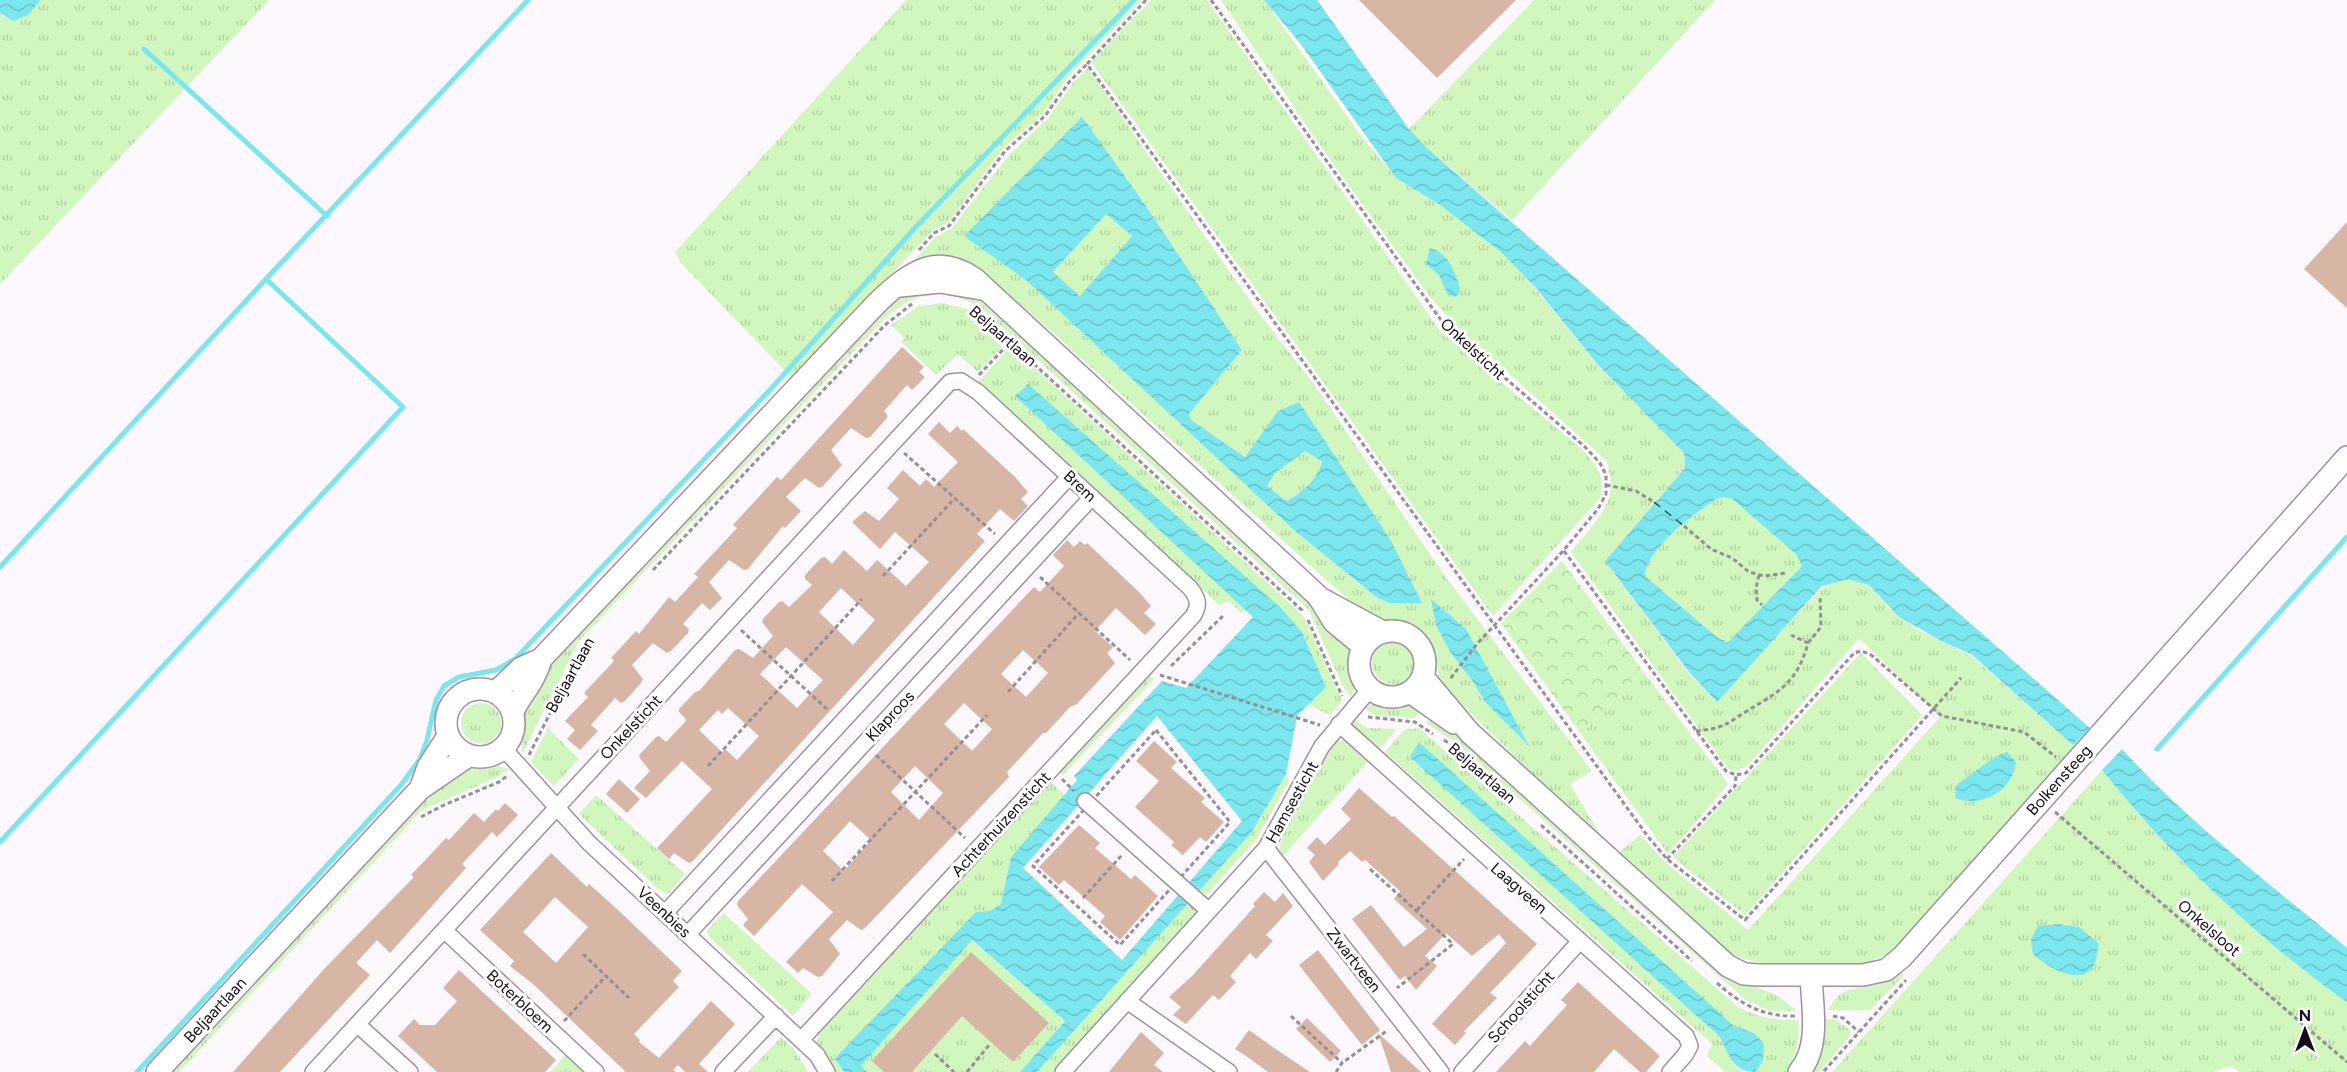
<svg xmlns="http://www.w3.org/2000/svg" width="2347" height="1072" viewBox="0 0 2347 1072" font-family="Figtree,sans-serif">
<defs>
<pattern id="grass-tufts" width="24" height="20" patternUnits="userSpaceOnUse" patternTransform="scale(1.5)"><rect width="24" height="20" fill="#d1f7bf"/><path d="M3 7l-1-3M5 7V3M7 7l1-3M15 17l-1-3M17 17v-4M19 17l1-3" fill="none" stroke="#b3d3a3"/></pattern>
<pattern id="park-crowns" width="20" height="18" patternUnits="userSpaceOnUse" patternTransform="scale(1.5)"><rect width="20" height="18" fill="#d1f7bf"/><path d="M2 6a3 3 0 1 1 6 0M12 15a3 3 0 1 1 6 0" fill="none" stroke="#b3d3a3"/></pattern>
<pattern id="water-waves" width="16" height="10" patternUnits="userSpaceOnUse" patternTransform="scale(1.5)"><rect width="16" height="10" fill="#7be6ed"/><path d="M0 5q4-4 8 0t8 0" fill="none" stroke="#69c4ca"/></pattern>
</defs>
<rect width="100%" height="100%" fill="#fcf8fd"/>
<path fill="url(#grass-tufts)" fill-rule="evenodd" d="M39,0H269L0,284V13L3,17Z
M906,0H1141L1067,78L1043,114L1003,148L949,222L933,230L793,379L681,263L675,252Z
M1151,0H1207L1441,332L1583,450C1597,468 1606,474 1600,498L1493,616L1091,62Z
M1221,0H1264L1362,137L1396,178L1446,209L1503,253L1533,286L1598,366L1683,450L1685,467L1605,561L1684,668L1715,701L1824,587L1847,578L1869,586L1887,606L1916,629L1971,656L2076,747L1897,950L1864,964L1762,963L1727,954L1617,854L1640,835L1666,863L1748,930L1940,717L1859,638L1747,766L1736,771L1728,769L1571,552C1596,520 1621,503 1606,460L1455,325L1431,298L1333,164Z
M1534,0H1715L1512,220L1428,149L1409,129Z
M1088,68L1252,304L1315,386L1442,572L1592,771L1570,784L1609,849L1438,681C1440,637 1413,624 1373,622L1040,321L988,277L908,267L935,237L951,229L1010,154L1048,118L1073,83ZM1082,118L1140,196L1242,350L1189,414L1191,420L1245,457L1278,412L1299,402L1389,603L1375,597L1295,531L1027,281L964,236ZM1432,600L1466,629L1527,744L1486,703Z
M1106,214L1132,236L1081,296L1053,273L1102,216Z
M924,290L967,292L985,301L1327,618L1354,647L1357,684L1351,697L1344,688L1308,609L987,313C950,285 916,289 883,320L579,641L522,754V708L525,699L573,636L887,306L903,295Z
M942,303L967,309L1006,342L978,372L958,354L936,375L901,342L905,338L891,325L919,306Z
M1011,346L1297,610L1304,617L1342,701L1330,715L1308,705L1326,686L1302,632L1027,384L1016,396L1245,609L1241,613L1229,601L1219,605L978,382Z
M1305,450L1322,461C1317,480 1302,492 1286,501L1267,487L1275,473Z
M1720,497L1731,498L1796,554L1802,566L1728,642L1718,638L1645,576C1645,550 1699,510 1720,497Z
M1372 663a21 21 0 1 1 42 0a21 21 0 1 1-42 0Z
M1861,653L1922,715L1745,915L1673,857Z
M1643,671L1728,784L1668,854L1581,734Z
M1147,676L1155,678L1063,775L1059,771Z
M461 723a20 20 0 1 1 40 0a20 20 0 1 1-40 0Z
M1376,703H1406L1423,709L1415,718L1375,715L1364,708Z
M1434,717L1462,737L1730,978C1756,990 1776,989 1796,1011H1770L1746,1000L1460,746L1426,723Z
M1353,720H1356L1367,728L1397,729L1379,749L1353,726Z
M548,728L579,759L554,786L531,762Z
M1419,728L1738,1007C1759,1018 1775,1020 1798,1020C1801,1039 1796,1055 1787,1072H1755L1763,1061L1754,1033L1734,1026L1410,756L1720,1037L1734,1065L1743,1072H1725L1707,1056L1712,1044L1385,752L1404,730Z
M1345,740L1369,760L1283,856L1279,849L1288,823L1335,741Z
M467,766H498L509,769L497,777L422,810L179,1072H171L429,795Z
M2102,770C2172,857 2256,938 2347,1002V1072H2240L2230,1066L2214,1072H1832Z
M1286,774L1289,781L1256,840L1206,895L1199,890L1251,833Z
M1051,782L1065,795L1011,857L1001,904L990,911L835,1057L844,1072H836L817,1042L819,1031Z
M596,795L685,874L668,894L660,891L579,814Z
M1189,902L1195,906V916L1054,1072H1037Z
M724,913L812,994L793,1016L709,937L707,930Z
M971,940L1065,1021L1020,1072H867L860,1067Z
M1899,972L1903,976L1870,1010H1828C1842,985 1848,992 1872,985C1882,983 1890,977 1899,972Z
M1825,1019H1835L1850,1030V1036L1819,1072H1810L1822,1049Z
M781,1037L794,1049L808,1072H748Z
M567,1053L586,1070L584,1072H550Z"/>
<path fill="url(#park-crowns)" d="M1562,561L1643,671L1581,734L1501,623Z"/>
<path fill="url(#water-waves)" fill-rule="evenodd" d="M0,0H39V2L28,15L13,21L0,13Z
M1264,0H1317L1409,129L1428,149L2090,728L2073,745L1971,654L1941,641L1898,616L1869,585L1848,579L1822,586L1717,702L1689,672L1605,561L1685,468L1684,453L1598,365L1536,288L1501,252L1440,205L1396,178L1300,43ZM1720,497L1731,498L1796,554L1802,566L1728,642L1718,638L1645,576C1645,550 1699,509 1720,497Z
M1082,117L1140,197L1242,350L1189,414L1191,420L1245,457L1278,411L1299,402L1390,539L1422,603H1389L1376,597L1295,531L1027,281L964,236ZM1106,214L1132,236L1080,296L1053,272ZM1305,451L1322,461C1318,479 1302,493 1286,501L1267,486L1275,473Z
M1430,248C1449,253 1457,274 1460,291L1456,297L1448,295L1439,275L1426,264Z
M1028,384L1281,608L1302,632L1326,687L1297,716L1286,774L1251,833L1037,1072H1020L1065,1021L972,940L861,1066L867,1072H844L835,1058L976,912L990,911L1001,904L1011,857L1077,780L1074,776L1162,681L1186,688L1253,617L1015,396ZM1157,716L1242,821L1122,960L1023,868Z
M1431,599L1466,629L1529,746L1486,703L1472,680L1451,653L1436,625Z
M1419,742L1734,1026L1754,1033L1764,1044L1763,1061L1755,1072C1733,1072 1729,1055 1720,1037L1410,757Z
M2122,749C2189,823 2270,884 2347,948V1002C2256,938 2172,857 2102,770Z
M2007,752L2016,762C2012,791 1983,808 1955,798L1957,784C1969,777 1996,754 2007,752Z
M2059,924L2079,927L2099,944C2097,950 2097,958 2095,963C2084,990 2046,966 2033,954L2031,939L2038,926Z"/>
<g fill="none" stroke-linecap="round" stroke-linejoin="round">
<path stroke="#7be6ed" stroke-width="5" d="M144,49L327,216
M0,567L266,279
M2157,749L2347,537
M0,842L403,407L266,279L528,0
M137,1072L401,785L420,759L427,740L436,700L444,686L459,677L496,670L515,659L768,392L914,229L1134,0"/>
<path stroke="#15474a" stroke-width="1.5" stroke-dasharray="8 6" stroke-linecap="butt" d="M1654,502L1684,526"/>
</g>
<path fill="#d7b6a5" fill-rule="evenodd" d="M1359,0H1516L1437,78Z
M2347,222V308L2304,269Z
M902,347L924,367L919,372L925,377L912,390L907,385L884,411L887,414V418L870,437L866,438L851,428L831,450L842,465L823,486L819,488L805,478L786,497L801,511L785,528L783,526L748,569L744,570L729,560L709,582L722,598L710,610L702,603L683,624L689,629L688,633L671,651L667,653L653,643L632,665L643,679L641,683L625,701L621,703L615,698L591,725L598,731L580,750L567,739L575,730L565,721L588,697L584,693L614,661L611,658L636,631L639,634L669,597L675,602L698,577L694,574L737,528L733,525L777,477L781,480Z
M939,422L950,433L957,426L962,431L963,429L1015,477L1028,492L1021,499L1028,506L1014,521L1000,509L977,534L985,541L693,861L689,863L674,853L669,859L657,848L712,789L682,761L646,798L634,788L650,771L639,757L640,754L656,737L659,736L666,742L685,722L686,719L679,712V709L695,692L699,691L735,650L739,649L753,658L773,636L762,622L763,619L779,602L782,601L789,607L812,585L805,579V575L821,558L825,557L832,564L844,550L867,571L877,560L906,586L929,562L895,532L880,549L852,522L865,511L879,521L899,499L887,488L903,470L920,486L926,479L934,487L958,462L928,434ZM841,588L875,620L853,645L819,612ZM786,647L823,680L797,708L760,674ZM728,708L759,736L737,760L725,749L722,752L699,730L718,710L722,714Z
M1067,540L1074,547L1080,541L1085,545L1087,543L1140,593L1151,606L1144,613L1156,624L1145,635L1116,608L1095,631L1113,647L1107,653L1115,663L1077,704L1070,707L1046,733H1043L1007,772L1009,777L865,928L861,930L847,920L829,939L840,954L822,976L818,977L803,968L798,973L786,962L833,912L802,884L754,936L743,925L748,919L737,905L738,901L1034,587L1040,592L1064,566L1053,555ZM1023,650L1048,673L1026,697L1001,674ZM964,703L992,729L972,751L944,724ZM915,766L943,793L919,820L891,792ZM850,821L871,840L844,871L823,851Z
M1154,741L1177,762L1171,768L1205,798L1201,802L1224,822L1206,842L1200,837L1183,855L1171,845L1174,842L1135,807L1159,781L1136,761Z
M619,779L640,799L627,813L606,794Z
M1359,788L1392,817L1394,816L1537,944L1490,993L1497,998L1464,1031L1466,1033L1455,1045L1432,1024L1506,943L1499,934L1472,956L1446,933L1425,956L1437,966L1416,990L1405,976L1400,980L1352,919L1371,905L1404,947L1427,929L1394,899L1400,891L1365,860L1362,862L1350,851L1338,862L1339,864L1323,881L1309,862L1315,855L1307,848L1317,837L1325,845L1351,819L1341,809Z
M505,803L518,815L497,837L492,832L462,864L466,868L390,953L377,940L356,963L370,975L280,1072H233L325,968L414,877L411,875L446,838L449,840L474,813L484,822L496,809L498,811Z
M1079,825L1100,843L1095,848L1131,879L1135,875L1158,896L1120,940L1100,922L1105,916L1086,899L1064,880L1059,885L1039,867Z
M551,853L587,887L589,884L617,909L682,971L673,981L679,987L634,1034L640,1040L639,1042L659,1058L711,1001L735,1024L699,1064L708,1072H685L678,1065L673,1070L676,1072H626L533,984L510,966L514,961L480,930ZM555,897L588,927L556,963L523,932Z
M1264,892L1275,902L1283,893L1293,906L1266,935L1273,941L1256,959L1250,953L1230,976L1236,982L1219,1000L1213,995L1186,1024L1173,1015L1181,1007L1169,997L1193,975L1255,906L1253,904Z
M1318,950L1380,1030L1362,1045L1299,965Z
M971,952L1049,1023L1013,1062L962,1016L912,1072H884L872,1061Z
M459,970L556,1060L545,1072H437L398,1036L414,1019L420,1025H435L457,1001L443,988Z
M1578,982L1660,1056L1646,1072H1640L1614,1049L1594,1072H1496L1525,1041L1530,1046L1546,1028L1567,1005L1561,1000Z
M1307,1018L1341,1051L1330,1062L1296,1029Z
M1249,1030L1274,1048L1310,1072H1268L1249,1058L1235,1049Z
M1141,1032L1164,1053L1154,1065L1163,1072H1109Z
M1378,1033L1421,1072H1391Z"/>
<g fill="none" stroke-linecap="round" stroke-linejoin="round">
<defs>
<path id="street" d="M1339,724L1686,1036L1690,1046L1685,1055L1670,1072
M504,749L589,843L817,1055L827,1072
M1085,801L1208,910
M1266,848L1441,1072
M665,913L1069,477
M444,930L596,1072
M688,934L1092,497
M1127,1001L1229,1072
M357,1024L410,1072
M313,1072L893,443L950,382L961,381L978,392L1190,588C1198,598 1200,605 1193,616L801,1040
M723,1072L776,1016
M1063,1072L1266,848L1322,746L1370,689
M1462,1072L1580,941"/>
<path id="secondary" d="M900,286L940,282L981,289
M1318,597L1383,632
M1359 664a33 33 0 1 1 66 0a33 33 0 1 1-66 0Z
M1423,677L1470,733L1728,966L1744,974L1759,975H1863L1886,970L1902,957L2347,457
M446 723a34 34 0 1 1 68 0a34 34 0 1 1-68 0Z
M496,692L521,668L541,659L878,302C908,274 935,251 975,279L1318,596L1334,622L1364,647
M1410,692L1454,723
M513,711C523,692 535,681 541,659
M420,789L428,767L448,736
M157,1072L420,789L468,756
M1799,1072C1821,1047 1812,1006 1811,975"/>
</defs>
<use href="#street" stroke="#a48ea7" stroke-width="18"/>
<use href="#secondary" stroke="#a48ea7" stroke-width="24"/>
<path stroke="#959096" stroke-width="3" stroke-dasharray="4.5 3" stroke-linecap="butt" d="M1146,0L1087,64L1649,838L1667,859L1745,920L1961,678
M1211,0L1446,327L1585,447L1600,463L1606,475V494L1598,509L1563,551L1477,644L1450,679
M919,250L934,233L949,226L1005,151L1045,116L1070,81L1087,64
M973,308L1304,612
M979,375L1011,341
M904,453L995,534
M1606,485L1636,491L1654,502
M1684,526L1711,549L1732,558L1749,572L1764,576L1786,573
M1564,551L1726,771L1736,775L1746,773L1854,653L1861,651L1870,654L1942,716L2024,732L2056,757
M653,570L885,325L912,304
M1759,575L1756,588L1757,600L1762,605
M883,576L955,498
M1040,577L1130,660
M1308,620L1342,696
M741,630L829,711
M1808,643L1821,627L1820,597
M1171,666L1224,615
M1160,675L1320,725
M1008,692L1079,613
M1368,717L1415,722L1433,734
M1156,730L1230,822L1120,945L1033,866Z
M1696,731C1725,728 1724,725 1747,711C1780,691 1797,683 1808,643L1791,635
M1444,740L1456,748
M529,755L587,640
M876,755L965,838
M708,766L862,599
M1062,779L1074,791
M2055,812L2347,1062
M421,817L444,805L499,782L507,776
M1541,825L1692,961
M1667,859L1735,786L1736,775
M1370,869L1453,944L1397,988
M832,881L987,715
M1083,898L1122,855
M1417,910L1464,859
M583,954L629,998
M1717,983C1742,1005 1763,1017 1797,1016
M1291,1016L1342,1063
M1833,1016L1843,1018L1859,1032
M564,1021L606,976
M935,1054L954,1072
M1824,1071L1906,980
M967,1072L990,1044
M1336,1072L1342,1063L1388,1030"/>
<use href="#street" stroke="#fff" stroke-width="15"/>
<use href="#secondary" stroke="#fff" stroke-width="21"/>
</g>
<g text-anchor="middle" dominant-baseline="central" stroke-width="6" stroke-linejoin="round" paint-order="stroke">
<g font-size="16" fill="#140c15" stroke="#fff">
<text transform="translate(1003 336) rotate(41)">Beljaartlaan</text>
<text transform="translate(1473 349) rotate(43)">Onkelsticht</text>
<text transform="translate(1080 486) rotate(43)">Brem</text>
<text transform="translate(570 675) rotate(-61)">Beljaartlaan</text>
<text transform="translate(890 716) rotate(-47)">Klaproos</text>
<text transform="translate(631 727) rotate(-47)">Onkelsticht</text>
<text transform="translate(1482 773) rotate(41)">Beljaartlaan</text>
<text transform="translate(2059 780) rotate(-48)">Bolkensteeg</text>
<text transform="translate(1292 802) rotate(-61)">Hamsesticht</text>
<text transform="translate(1001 824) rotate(-47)">Achterhuizensticht</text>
<text transform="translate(1519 888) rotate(41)">Laagveen</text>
<text transform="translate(664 912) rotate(43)">Veenbies</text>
<text transform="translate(2209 928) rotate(41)">Onkelsloot</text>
<text transform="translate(1354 960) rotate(52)">Zwartveen</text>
<text transform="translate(520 1001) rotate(43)">Boterbloem</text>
<text transform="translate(1521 1007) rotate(-48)">Schoolsticht</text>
<text transform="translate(215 1010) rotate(-47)">Beljaartlaan</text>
</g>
</g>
<g transform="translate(2305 1030)" stroke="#ffffff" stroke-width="4.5" paint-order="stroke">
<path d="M0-4.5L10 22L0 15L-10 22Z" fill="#140c15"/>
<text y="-9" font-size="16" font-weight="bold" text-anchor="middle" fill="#140c15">N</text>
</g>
</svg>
